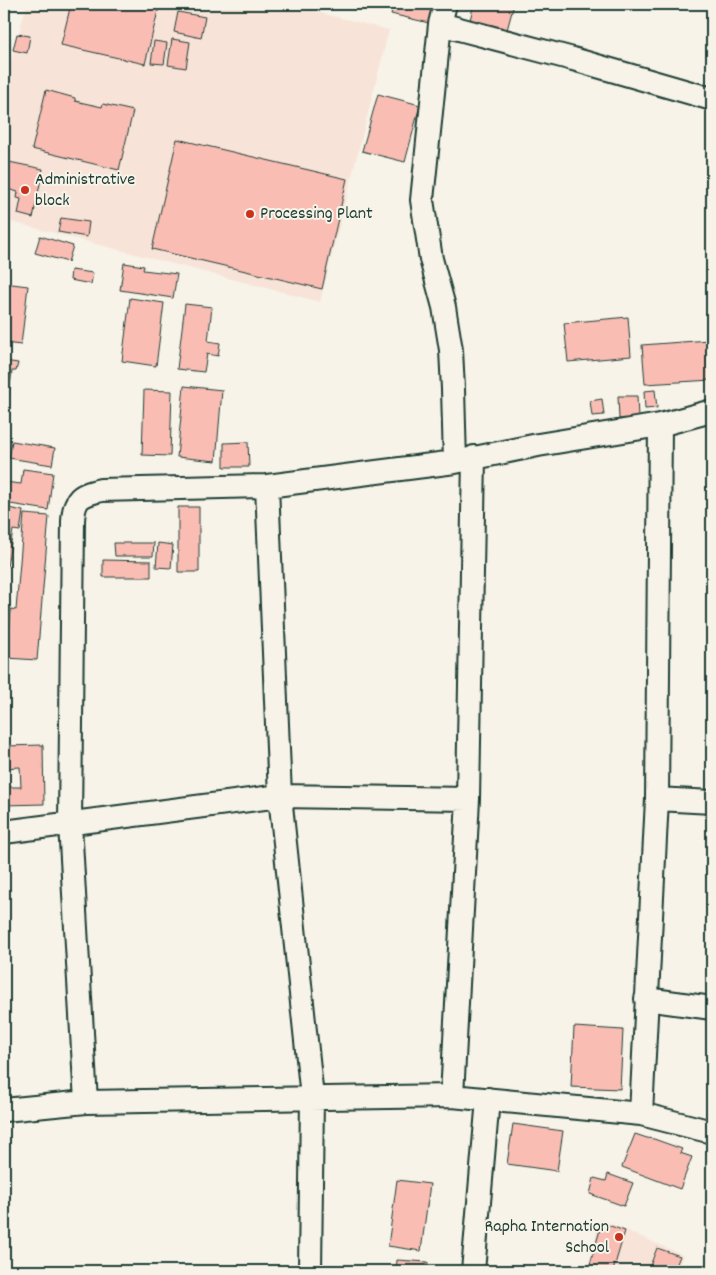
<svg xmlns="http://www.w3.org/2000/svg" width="716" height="1275" viewBox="0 0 716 1275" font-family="Dekko,sans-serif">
<rect width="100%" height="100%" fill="#f7f3e8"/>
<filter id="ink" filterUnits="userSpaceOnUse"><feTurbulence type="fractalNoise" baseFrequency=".02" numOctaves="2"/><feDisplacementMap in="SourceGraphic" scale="10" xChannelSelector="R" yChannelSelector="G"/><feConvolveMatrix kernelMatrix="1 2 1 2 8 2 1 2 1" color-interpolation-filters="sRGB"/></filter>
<g filter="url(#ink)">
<path fill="#f8e3d8" d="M27,4H284L389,30L320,302L4,220V86Z
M600,1219L683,1255L677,1271H588Z"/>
<path fill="#f9bdb4" stroke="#1f3d34" d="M71,4H146L159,7L145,64L61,45Z
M394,4H405L432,10L429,23L391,14Z
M474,4H514L507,30L470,20Z
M178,12L205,17L201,38L174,32Z
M17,34L30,36L27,53L13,50Z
M172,39L190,42L186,68L168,65Z
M154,41L167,43L164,64L151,63Z
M46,90L75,98V101L102,107L103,104L133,111L119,170L32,149Z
M378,94L420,105L405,162L362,151Z
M177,139L347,179L322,289L152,249Z
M4,161L43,169L33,218L18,214L21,199L17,198L18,192L4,188Z
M61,218L89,222L87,237L58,232Z
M40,236L73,246L68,262L35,253Z
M124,263L144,266L143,270L177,274L173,298L120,290Z
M71,270L93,273L91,284L70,280Z
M4,283L28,286L21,345L4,343Z
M130,298L164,303L156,366L122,361Z
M185,304L212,307L208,341L220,343L218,356L207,354L204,372L177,369Z
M628,317L631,356L568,362L564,323Z
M709,340L712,380L645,384L642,345Z
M4,361L18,363L16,371H12L7,410L10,411L8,424L4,423Z
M184,386L222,390L216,461L177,457Z
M144,390L172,391L170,456L142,455Z
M655,390L657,408L645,409L644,391Z
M618,396H637L638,418L619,419Z
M602,399L604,415L592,416L590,401Z
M12,441L55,448L52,465L9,458Z
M248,442L249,467H224V443Z
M23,469L53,473L48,510L4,503V482L21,484Z
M4,507L23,511L20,531L13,530L4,585Z
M178,507H199V572H178Z
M24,514L49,516L37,660L7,658L11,609L16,610Z
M114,543H154L153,556H115Z
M158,543L173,545L171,568L156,567Z
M103,560L151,561V577H103Z
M43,745L44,804L4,805V787H21L20,767L4,768V746Z
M574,1027L623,1030L620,1089L571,1087Z
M513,1124L563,1131L557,1171L507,1164Z
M635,1134L647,1138L654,1139L682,1149L680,1153L692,1157L680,1189L622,1167Z
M608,1174L633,1183L624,1206L590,1194L594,1178L606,1181Z
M397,1180L430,1184L421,1251L388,1246Z
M602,1223L625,1231L613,1271H588Z
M657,1248L680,1256L674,1271H648Z
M397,1260L428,1262L427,1271H396Z"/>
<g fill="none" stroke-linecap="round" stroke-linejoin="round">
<defs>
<path id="minor" d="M445,4L440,24L422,200L431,259L444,307L451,350L453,389L455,462
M440,24L573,59L712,99
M657,799L712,802
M4,832L280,796L267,486
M646,999L712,1008
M452,1096L468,799L474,457
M86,1102L70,824L73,521C74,498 80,495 101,490L267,486L455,462L538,445L660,425L712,411
M4,1110L86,1102L452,1096L641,1114L712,1132
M641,1114L657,799L660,425
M310,1271L312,1097L280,796L468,799
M473,1271L488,1099"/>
</defs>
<use href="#minor" stroke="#1f3d34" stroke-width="26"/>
<use href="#minor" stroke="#f7f3e8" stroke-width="22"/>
</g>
</g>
<g fill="#c8321e" stroke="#f7f3e8" stroke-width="2">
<circle cx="25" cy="190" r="5"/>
<circle cx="250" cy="214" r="5"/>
<circle cx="619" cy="1237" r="5"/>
</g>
<g text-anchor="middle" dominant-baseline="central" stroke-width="4" stroke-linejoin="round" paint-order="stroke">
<g font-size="18" fill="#1f3d34" stroke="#f7f3e8" text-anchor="start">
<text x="35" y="180">Administrative<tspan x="35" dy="21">block</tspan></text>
<text x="260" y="214">Processing Plant</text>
<text x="609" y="1227" text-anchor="end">Rapha Internation<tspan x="609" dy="21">School</tspan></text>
</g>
</g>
<rect width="716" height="1275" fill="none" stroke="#f7f3e8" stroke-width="20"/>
<rect x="10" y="10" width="696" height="1255" fill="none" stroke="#1f3d34" stroke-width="2" filter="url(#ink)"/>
</svg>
